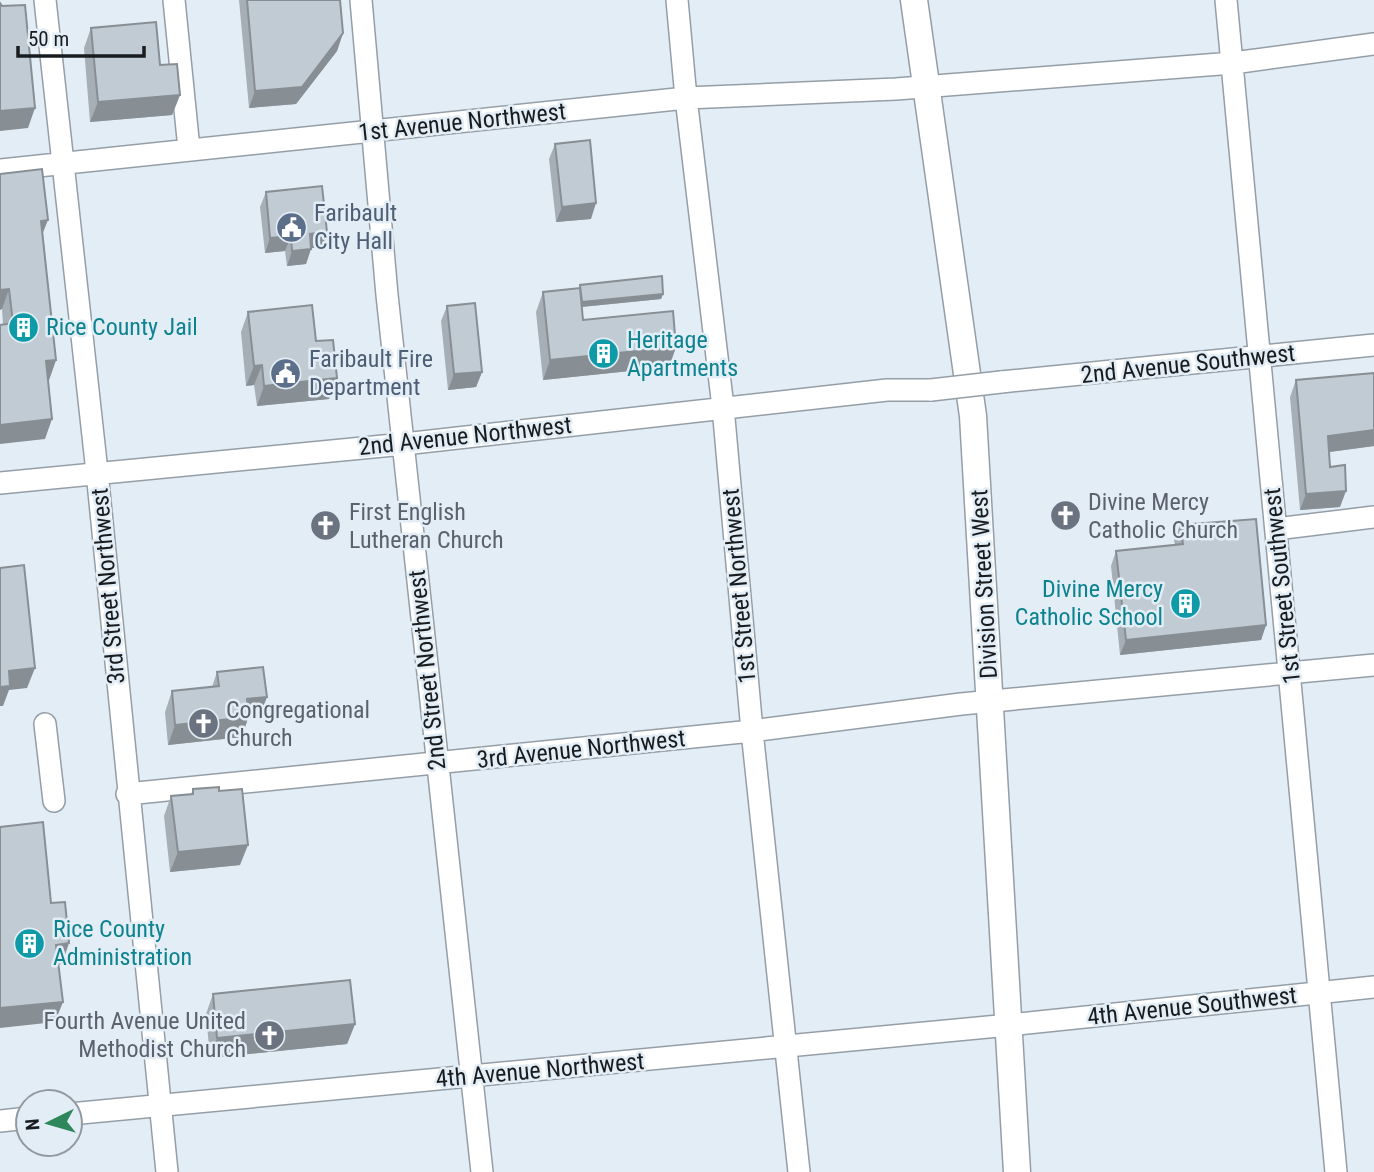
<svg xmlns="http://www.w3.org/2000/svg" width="1374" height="1172" viewBox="0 0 1374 1172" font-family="'Roboto Condensed',sans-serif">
<rect width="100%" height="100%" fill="#e3edf6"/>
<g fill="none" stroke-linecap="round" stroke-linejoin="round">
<defs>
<path id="minor" d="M45,0L97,472L167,1172
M174,0L189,149
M361,0L387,295L482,1172
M677,0L686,98L723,407L752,731L799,1172
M1226,0L1336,1172
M0,170L686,98L896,89L1233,63L1374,44
M1001,382L1374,345
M0,483L404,444L887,390H931
M1276,529L1374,517
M45,724L54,801
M127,794L752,731L961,704L1374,665
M70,1114L1009,1025L1374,987
M0,1121L28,1118"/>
<path id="major" d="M914,0L973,416L1017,1172"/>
</defs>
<use href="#minor" stroke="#959ea6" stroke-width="24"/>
<use href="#major" stroke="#959ea6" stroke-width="29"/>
<use href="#minor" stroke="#fff" stroke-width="21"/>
<use href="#major" stroke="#fff" stroke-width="26"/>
<defs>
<path id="minor-bridge" d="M931,390L1001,382"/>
</defs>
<use href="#minor-bridge" stroke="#959ea6" stroke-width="24" stroke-linecap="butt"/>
<use href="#minor-bridge" stroke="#fff" stroke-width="21"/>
</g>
<path fill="#a6afb6" d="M239,0H340L343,33L337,51L296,104L249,108Z
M91,28L160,65L180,95L172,115L90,122L84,48Z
M555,144L591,219L556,222L549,159Z
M0,174L43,233L56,360L49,380H48L45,439L3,324L2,309Z
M266,192L327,232L322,247L311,248L306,264L287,266L285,251L265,253L260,207Z
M580,285L663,294L661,299L582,307L583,320L676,347L669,367L543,380L536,312L543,292L579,289Z
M447,306L482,372L476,387L448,390L441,321Z
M248,312L316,341L337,378L329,399L257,406L254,385L246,386L241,332Z
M1296,380L1374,446L1329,452L1330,467L1340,507L1300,510L1290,397Z
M1180,525L1266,625L1261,640L1120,655L1111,566L1116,551L1175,545L1174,540Z
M217,672L267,697L259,717L248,718L242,737L168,745L165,712L172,691L212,687Z
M193,789L219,791L240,865L170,872L164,816L171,796L191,794Z
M213,994L355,1024L347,1044L210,1058L206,1014Z"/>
<path fill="#878e94" d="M343,33L337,51L296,104L249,108L255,91Z
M180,95L172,115L90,122L98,102Z
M35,108L28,128L0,131V111Z
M596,203L591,219L556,222L562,207Z
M48,220L40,240L41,221Z
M327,232L322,247L304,249L310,234Z
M291,236L285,251L265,253L270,238Z
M311,249L306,264L287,266L292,251Z
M9,289L2,309L0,310V290Z
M663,294L661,299L580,307L582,302Z
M676,347L669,367L543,380L550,360Z
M56,360L49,380L38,381L46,361Z
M262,365L254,385L246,386L254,366Z
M482,372L476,387L448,390L454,374Z
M337,378L329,399L257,406L264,386Z
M52,419L45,439L0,444V425Z
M1374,430V446L1322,453L1328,436Z
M1346,491L1340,507L1300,510L1306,494Z
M1266,625L1261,640L1120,655L1126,640Z
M35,668L27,688L9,690L3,706H0V687L9,671Z
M267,697L259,717L248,718L242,737L168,745L175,725L247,699Z
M248,845L240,865L170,872L178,852Z
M69,943L62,964L49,965L56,945Z
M63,1002L55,1022L0,1028V1008Z
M355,1024L347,1044L210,1058L217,1038Z"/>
<path fill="#c1cbd4" stroke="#878e94" stroke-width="2" d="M247,0H340L343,33L302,87L255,91Z
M0,3L2,6L25,5L35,108L0,111Z
M156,22L160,65L177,64L180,95L98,102L91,28Z
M590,140L596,203L562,207L555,144Z
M42,169L48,220L41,221L56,360L46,361L52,419L0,425V325L13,323L9,289L0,290V174Z
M322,186L327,232L310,234L311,249L292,251L291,236L270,238L266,192Z
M662,276L663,294L582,302L580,285Z
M580,288L583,320L673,311L676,347L550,360L543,292Z
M475,303L482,372L454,374L447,306Z
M312,305L316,341L333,340L337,378L264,386L262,365L254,366L248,312Z
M1374,373V430L1328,436L1330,467L1345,465L1346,491L1306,494L1296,380Z
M1256,519L1266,625L1126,640L1116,551L1183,544L1180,525Z
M24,565L35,668L9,671L10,686L0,687V568Z
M263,667L267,697L247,699L249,717L175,725L172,691L219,686L217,672Z
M219,787V791L242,789L248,845L178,852L171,796L193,794V789Z
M43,822L51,903L65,902L69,943L56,945L63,1002L0,1008V827Z
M350,980L355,1024L217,1038L213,994Z"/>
<defs>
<symbol id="civic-disc" viewBox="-11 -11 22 22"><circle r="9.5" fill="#5c6f8a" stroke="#e3edf6"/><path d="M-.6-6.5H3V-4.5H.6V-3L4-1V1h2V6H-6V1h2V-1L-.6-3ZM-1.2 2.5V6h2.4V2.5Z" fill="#fff"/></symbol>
<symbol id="building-disc" viewBox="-11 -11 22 22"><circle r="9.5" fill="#0f9aa8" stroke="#e3edf6"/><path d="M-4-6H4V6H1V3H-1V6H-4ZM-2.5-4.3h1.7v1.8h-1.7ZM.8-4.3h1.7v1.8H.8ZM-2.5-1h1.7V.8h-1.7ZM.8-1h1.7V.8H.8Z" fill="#fff"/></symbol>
<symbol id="church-disc" viewBox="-11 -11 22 22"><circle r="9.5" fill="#6b7280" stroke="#e3edf6"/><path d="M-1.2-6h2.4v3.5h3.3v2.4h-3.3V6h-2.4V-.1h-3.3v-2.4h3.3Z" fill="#fff"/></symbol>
</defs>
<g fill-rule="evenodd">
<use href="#civic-disc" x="274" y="210" width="35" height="35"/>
<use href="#building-disc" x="6" y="310" width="35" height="35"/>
<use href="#building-disc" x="586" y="336" width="35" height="35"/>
<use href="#civic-disc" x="268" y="356" width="35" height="35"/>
<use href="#church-disc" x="1048" y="498" width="35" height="35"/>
<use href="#church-disc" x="308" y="508" width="35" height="35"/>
<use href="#building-disc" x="1168" y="586" width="35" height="35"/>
<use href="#church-disc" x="186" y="706" width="35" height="35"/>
<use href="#building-disc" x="12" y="926" width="35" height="35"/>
<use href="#church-disc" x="252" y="1018" width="35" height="35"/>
</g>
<g text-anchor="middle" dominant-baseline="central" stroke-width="5" stroke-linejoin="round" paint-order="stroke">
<g font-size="24" fill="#191c1f" stroke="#e3edf6">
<text transform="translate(462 122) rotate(-6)">1st Avenue Northwest</text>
<text transform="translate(1188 364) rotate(-6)">2nd Avenue Southwest</text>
<text transform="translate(465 436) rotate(-6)">2nd Avenue Northwest</text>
<text transform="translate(984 584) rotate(-93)">Division Street West</text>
<text transform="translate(108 586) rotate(-95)">3rd Street Northwest</text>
<text transform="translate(739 586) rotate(-95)">1st Street Northwest</text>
<text transform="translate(1282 586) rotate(-96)">1st Street Southwest</text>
<text transform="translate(427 670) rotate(-96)">2nd Street Northwest</text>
<text transform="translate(581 749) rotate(-6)">3rd Avenue Northwest</text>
<text transform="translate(1192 1006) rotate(-6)">4th Avenue Southwest</text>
<text transform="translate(540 1070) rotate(-5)">4th Avenue Northwest</text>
</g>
<g font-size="24" fill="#4e5e75" stroke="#e3edf6" text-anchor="start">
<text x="314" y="213">Faribault<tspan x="314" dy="28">City Hall</tspan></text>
<text x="309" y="359">Faribault Fire<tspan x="309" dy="28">Department</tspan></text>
</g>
<g font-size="24" fill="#0d838f" stroke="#e3edf6" text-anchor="start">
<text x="46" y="327">Rice County Jail</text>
<text x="627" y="340">Heritage<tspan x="627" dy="28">Apartments</tspan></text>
<text x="1163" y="589" text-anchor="end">Divine Mercy<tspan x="1163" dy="28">Catholic School</tspan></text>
<text x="53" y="929">Rice County<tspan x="53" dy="28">Administration</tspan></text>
</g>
<g font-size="24" fill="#5b616d" stroke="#e3edf6" text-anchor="start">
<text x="1088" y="502">Divine Mercy<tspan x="1088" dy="28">Catholic Church</tspan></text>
<text x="349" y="512">First English<tspan x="349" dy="28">Lutheran Church</tspan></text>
<text x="226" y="710">Congregational<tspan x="226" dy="28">Church</tspan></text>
<text x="246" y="1021" text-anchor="end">Fourth Avenue United<tspan x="246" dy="28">Methodist Church</tspan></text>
</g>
</g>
<g transform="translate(49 1123) rotate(265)"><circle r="33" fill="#e3edf6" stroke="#9299a0" stroke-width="2"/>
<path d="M0-5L12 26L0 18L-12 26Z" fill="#2e865b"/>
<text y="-10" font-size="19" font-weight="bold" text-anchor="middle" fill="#191c1f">N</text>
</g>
<path d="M18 46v10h126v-10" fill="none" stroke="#191c1f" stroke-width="3.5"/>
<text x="28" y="46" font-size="21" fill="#191c1f" stroke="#e3edf6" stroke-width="5" paint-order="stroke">50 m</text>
</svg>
